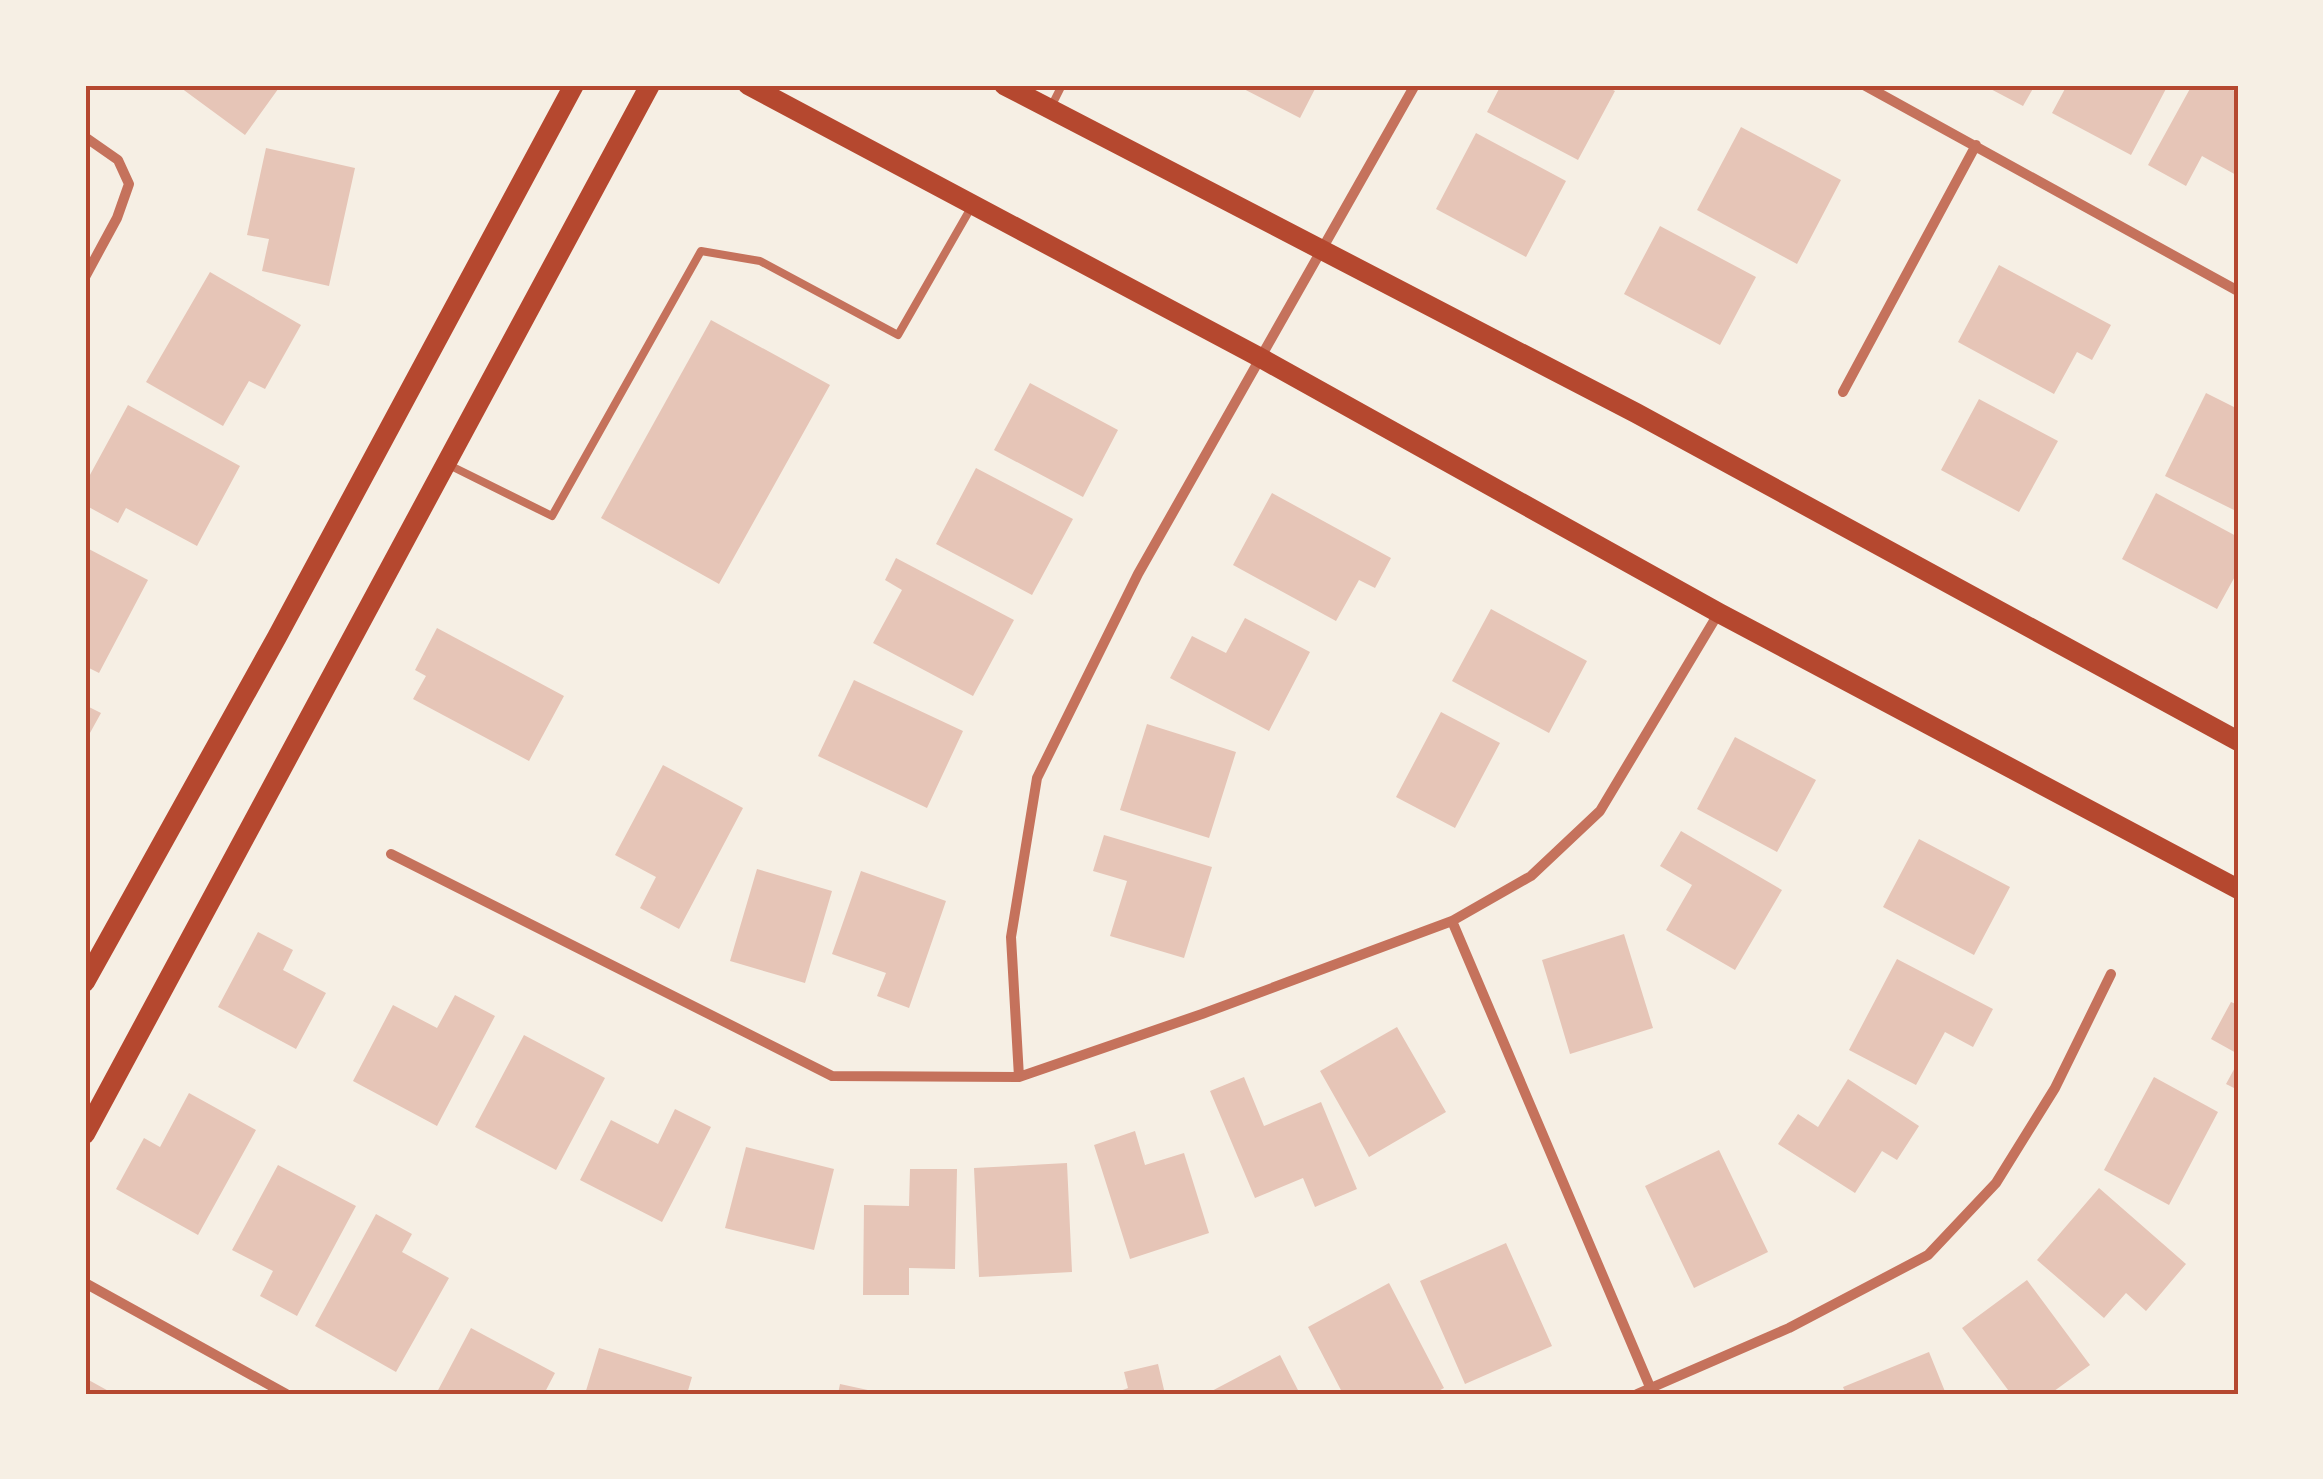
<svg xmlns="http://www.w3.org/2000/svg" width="2323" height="1479" viewBox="0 0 2323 1479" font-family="Helvetica,sans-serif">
<rect width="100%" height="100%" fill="#f6efe4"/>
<path fill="#e6c5b7" d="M177,85H281L245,135Z
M1236,85H1317L1300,118Z
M1501,85H1603L1615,91L1578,160L1487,112Z
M1983,85H2035L2023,106Z
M2067,85H2168L2131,155L2052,113Z
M2192,85H2224L2238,93V176L2202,156L2186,186L2148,165Z
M1741,127L1841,180L1797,264L1697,210Z
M1476,133L1566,181L1526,257L1436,209Z
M266,148L355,168L329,286L262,271L269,239L247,235Z
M1660,226L1756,277L1720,345L1624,294Z
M1999,265L2111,325L2092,360L2077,352L2054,394L1958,342Z
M210,272L301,325L265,389L249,381L223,426L146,382Z
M711,320L830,385L719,584L601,518Z
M1030,383L1118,430L1083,497L994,450Z
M2206,393L2238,409L2236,511L2165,476Z
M1979,399L2058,441L2019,512L1941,470Z
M128,405L240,466L197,546L126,508L118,523L85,505V484Z
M976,468L1073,519L1032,595L936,544Z
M1272,493L1391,558L1375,588L1359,580L1336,621L1233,565Z
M2156,493L2238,537V571L2217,609L2122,559Z
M85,547L148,580L99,673L85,666Z
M896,558L1014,620L973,696L873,643L902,590L885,580Z
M1491,609L1587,661L1549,733L1452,681Z
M1245,618L1310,652L1269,731L1170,678L1192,636L1226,653Z
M437,628L564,696L529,761L413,699L426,676L415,670Z
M854,680L963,731L927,808L818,756Z
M85,705L101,713L85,742Z
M1441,712L1500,743L1455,828L1396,797Z
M1147,724L1236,752L1209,838L1120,810Z
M1735,737L1816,780L1777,852L1697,809Z
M663,765L743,808L679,929L640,908L656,877L615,855Z
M1681,831L1782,890L1735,970L1666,930L1692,885L1660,866Z
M1104,835L1212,867L1184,958L1110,936L1127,881L1093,871Z
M1919,839L2010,887L1974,955L1883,907Z
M757,869L832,891L805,983L730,961Z
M861,871L946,901L909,1008L877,996L886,973L832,954Z
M258,932L293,950L283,970L326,993L296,1049L218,1007Z
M1624,934L1653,1028L1570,1054L1542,960Z
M1897,959L1993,1009L1973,1047L1945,1032L1916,1085L1849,1050Z
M455,995L495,1016L437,1126L353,1081L393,1005L437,1028Z
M2231,1002L2238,1005V1054L2211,1039Z
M1397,1027L1446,1112L1369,1157L1320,1071Z
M524,1035L605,1078L556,1170L475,1127Z
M2238,1062V1090L2226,1084Z
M1244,1077L1264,1126L1321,1102L1357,1189L1315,1207L1303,1178L1255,1198L1210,1091Z
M2154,1077L2218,1112L2169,1205L2104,1170Z
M1848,1079L1919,1126L1897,1160L1882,1151L1855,1193L1778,1144L1798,1114L1818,1127Z
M189,1093L256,1130L198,1235L116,1189L144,1138L160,1147Z
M675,1109L711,1127L662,1222L580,1180L611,1120L658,1144Z
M1135,1131L1145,1165L1184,1153L1209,1233L1130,1259L1094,1145Z
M746,1147L834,1169L814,1250L725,1228Z
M1719,1150L1768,1252L1694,1288L1645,1186Z
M1067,1163L1072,1272L979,1277L974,1168Z
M278,1165L356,1206L297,1316L260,1296L273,1271L232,1250Z
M910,1169H957L955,1269L909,1268V1295H863L864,1205L909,1206Z
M2099,1188L2186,1264L2146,1311L2126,1293L2104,1318L2037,1260Z
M376,1214L412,1234L402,1252L449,1278L396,1372L315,1326Z
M1506,1243L1552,1346L1465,1384L1420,1281Z
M2027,1280L2090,1365L2050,1394H2011L1962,1328Z
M1389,1283L1444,1388L1433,1394H1343L1308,1327Z
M471,1328L555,1373L544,1394H436Z
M599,1348L692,1377L687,1394H585Z
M1929,1352L1946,1394H1846L1843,1387Z
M1280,1355L1300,1394H1206Z
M1158,1364L1165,1394H1112L1128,1388L1124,1372Z
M85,1378L114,1394H85Z
M840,1384L877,1392V1394H838Z"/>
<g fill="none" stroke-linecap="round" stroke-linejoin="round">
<path stroke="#c5725c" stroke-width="8" d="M1052,105L1062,85
M447,464L552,516L701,251L760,261L898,335L972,206"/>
<path stroke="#c5725c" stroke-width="10" d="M1864,85L2238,291
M85,137L118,160L129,184L117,218L85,277
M1843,392L1976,145
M391,854L832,1076L1019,1077L1202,1014L1452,921L1531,876L1600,811L1718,614
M1452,921L1653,1394
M1019,1077L1011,937L1037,778L1138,574L1415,85
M85,1283L286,1394
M1637,1394L1789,1328L1928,1255L1996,1183L2055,1088L2111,974"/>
<path stroke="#b5482f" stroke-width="20" d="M748,85L1259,357L1719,613L2238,889
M1004,85L1636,413L2238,741
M85,982L277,637L574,85
M85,1134L650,85"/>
</g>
<rect width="2323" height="1479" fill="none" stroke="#f6efe4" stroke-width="175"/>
<rect x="88" y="88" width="2148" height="1304" fill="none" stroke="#b5482f" stroke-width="4"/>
</svg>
